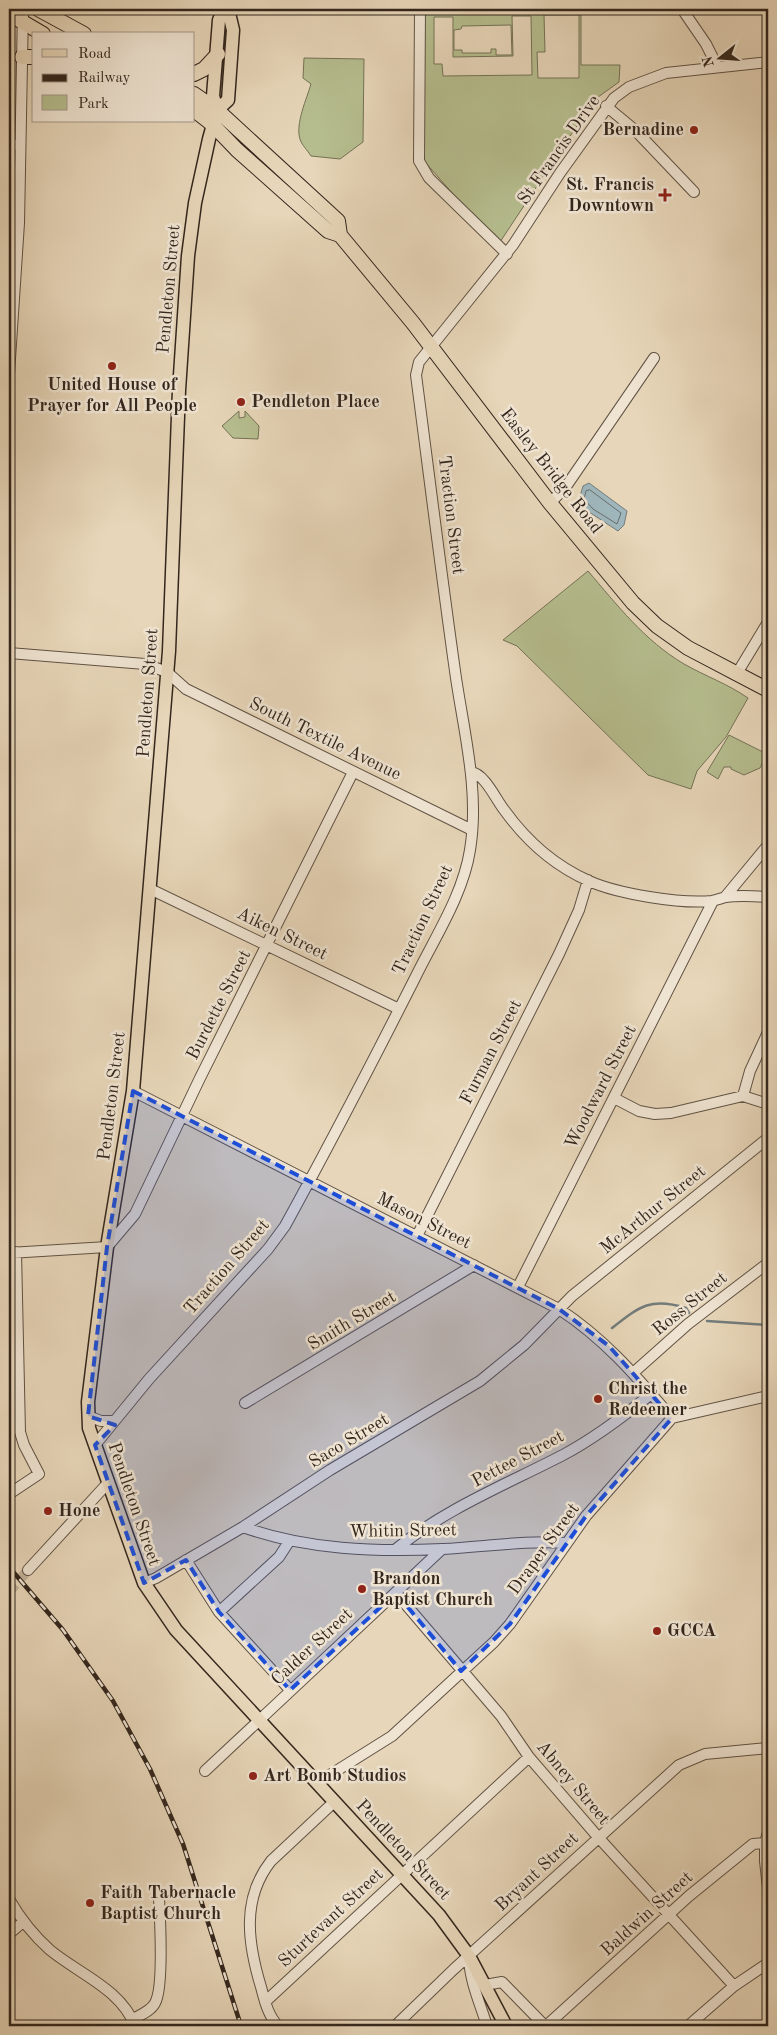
<svg xmlns="http://www.w3.org/2000/svg" width="777" height="2035" viewBox="0 0 777 2035" font-family="'Old Standard TT',serif">
<rect width="100%" height="100%" fill="#e7d6b9"/>
<filter id="stains"><feTurbulence type="fractalNoise" baseFrequency=".004" numOctaves="4"/><feColorMatrix values="0 0 0 0 .2 0 0 0 0 .09 0 0 0 0 .02 0 0 0 .5 -.17"/></filter>
<radialGradient id="worn" r=".72"><stop offset=".6" stop-color="#630" stop-opacity="0"/><stop offset="1" stop-color="#630" stop-opacity=".3"/></radialGradient>
<path fill="#b6be8f" stroke="#747256" fill-rule="evenodd" d="M422,9H581V65H620L619,82L594,100L498,245L417,153ZM544,15H579V78H538L537,52H545ZM512,16H531L532,75L443,76L442,64H434V17H453V57L513,56ZM511,25L512,55H496V49H491V53H462V50H454V30L461,29L462,26Z
M304,58L364,59L363,142L340,159L311,156C308,151 301,144 300,139C295,124 307,98 311,84L303,78Z
M239,411V418L245,417V411L259,426L258,439L233,438L222,426Z
M588,571C617,605 645,641 684,664C705,676 728,684 748,698L726,737L697,771L691,789L648,775L517,646L503,640Z
M729,735L767,754L760,768L744,775L731,769V767H724L718,779L707,772Z"/>
<path fill="#9eb6bc" stroke="#737c7c" d="M589,483L627,511L624,525L618,531L589,512L579,500L583,486Z"/>
<g fill="none" stroke-linecap="round" stroke-linejoin="round">
<path stroke="#686e6c" stroke-width="1" d="M590,490L621,513L617,524L593,509L584,499L586,491Z"/>
<path stroke="#737c7c" stroke-width="2.5" d="M707,1321L768,1325
M612,1328C640,1306 651,1297 686,1308L689,1313"/>
<path stroke="#c3b39a" stroke-width="10" stroke-dasharray="10 5" stroke-linecap="butt" d="M9,1592L28,1570"/>
<defs>
<path id="minor" d="M420,9L419,161L429,178L507,254
M682,9L706,44L717,66
M606,106L635,130L694,192
M9,145H20
M9,374L19,223L23,9
M550,503L565,488L654,358
M9,653L145,664L167,672L186,689L472,830
M736,675L768,622
M471,772C485,774 496,800 505,811C526,840 555,866 589,881C618,894 680,904 712,901C717,900 722,898 726,897C740,895 754,896 768,897
M150,889L399,1009
M725,897L768,845
M133,1091L559,1309C606,1340 636,1376 672,1418
M743,1096L750,1071L768,1032
M614,1098L639,1111L655,1114L671,1113L743,1096L768,1104
M417,1236L559,954L579,910L588,880
M9,1253L107,1247L135,1214L200,1078L353,772
M518,1287L713,901
M633,1373L688,1324L768,1263
M245,1403L474,1265
M88,1416L101,1421H114
M672,1418L768,1396
M95,1445L149,1379L268,1249L285,1226C330,1144 373,1061 415,978C435,937 463,895 470,850C480,790 463,729 455,671C441,572 429,474 416,375L419,362L513,245L560,173L614,98L629,87L666,73L768,62
M9,1494L39,1474L24,1445L20,1432L16,1252
M243,1527C307,1550 376,1552 443,1549C484,1547 525,1540 566,1543
M396,1549C445,1509 507,1484 563,1455C595,1438 624,1416 651,1394
M186,1560L219,1612L290,1690
M28,1570L107,1484
M144,1583L156,1578L243,1527L330,1470L480,1381L524,1345L572,1296L768,1138
M396,1593L501,1716L529,1757L598,1837L734,1986
M219,1612L279,1557L290,1540
M205,1771L442,1549
M317,1783L392,1736L494,1642L510,1624L586,1516L672,1418
M765,1843V1861L768,1888
M9,1899C20,1918 33,1935 50,1950C79,1974 121,1989 135,2026
M9,1934L23,1922
M469,1958C470,1982 480,2003 487,2026
M485,1985L502,1982L545,2026
M265,2002L529,1757
M133,2019C140,2015 151,2011 155,2003C164,1988 160,1917 159,1898
M278,2026C268,2015 265,2002 261,1987C248,1944 241,1899 271,1861L334,1802
M395,2026L454,1969L679,1765L705,1754L768,1748
M546,2026L689,1896L753,1844L765,1843L768,1832
M688,2026L734,1986L768,1963"/>
<path id="major" d="M228,9L233,30L228,100L217,110L209,139L195,203L188,256L179,390L169,651L133,1091L107,1247L88,1402L89,1428L144,1583L176,1630L439,1915L469,1956L506,2026
M217,110L213,96L219,20L224,9"/>
<path id="highway" d="M38,9L84,34
M9,14L43,34
M22,57H34
M194,74L204,69L218,54
M194,94L217,110L338,221L340,235
M194,110L212,124L237,150L328,231L340,235L413,323L550,503L633,603L657,626L688,648L768,690"/>
</defs>
<use href="#minor" stroke="#605244" stroke-width="12"/>
<use href="#major" stroke="#33261d" stroke-width="15"/>
<use href="#highway" stroke="#33261d" stroke-width="16"/>
<use href="#minor" stroke="#efe4d2" stroke-width="10"/>
<use href="#major" stroke="#e7d6b9" stroke-width="12"/>
<use href="#highway" stroke="#e7d6b9" stroke-width="14"/>
<defs>
<path id="rail" d="M9,1567L63,1630L113,1701L150,1769L183,1844L241,2026"/>
</defs>
<use href="#rail" stroke="#33261d" stroke-width="4.5"/>
<use href="#rail" stroke="#efe4d2" stroke-width="2.5" stroke-dasharray="8" stroke-linecap="butt"/>
</g>
<path fill="#1d4ed8" fill-opacity="0.2" stroke="#1d4ed8" stroke-width="4" stroke-dasharray="10 6" stroke-linejoin="round" d="M133,1091L559,1309L609,1346L672,1418L586,1516L510,1624L461,1671L396,1593L290,1690L219,1612L186,1560L144,1583L95,1445L115,1425L88,1416L107,1247Z"/>
<g fill="#8f2418" stroke="#efe4d2" stroke-width="2">
<circle cx="694" cy="130" r="5"/>
<path d="M662.5 187.5h5v5h5v5h-5v5h-5v-5h-5v-5h5z"/>
<circle cx="112" cy="366" r="5"/>
<circle cx="241" cy="402" r="5"/>
<circle cx="598" cy="1399" r="5"/>
<circle cx="48" cy="1511" r="5"/>
<circle cx="362" cy="1589" r="5"/>
<circle cx="657" cy="1631" r="5"/>
<circle cx="253" cy="1776" r="5"/>
<circle cx="90" cy="1903" r="5"/>
</g>
<g text-anchor="middle" dominant-baseline="central" stroke-width="5" stroke-linejoin="round" paint-order="stroke">
<g font-size="18" font-weight="bold" fill="#33261d" stroke="#efe4d2" text-anchor="start">
<text x="684" y="130" text-anchor="end">Bernadine</text>
<text x="654" y="185" text-anchor="end">St. Francis<tspan x="654" dy="21">Downtown</tspan></text>
<text x="112" y="385" text-anchor="middle">United House of<tspan x="112" dy="21">Prayer for All People</tspan></text>
<text x="251" y="402">Pendleton Place</text>
<text x="608" y="1389">Christ the<tspan x="608" dy="21">Redeemer</tspan></text>
<text x="58" y="1511">Hone</text>
<text x="372" y="1579">Brandon<tspan x="372" dy="21">Baptist Church</tspan></text>
<text x="667" y="1631">GCCA</text>
<text x="263" y="1776">Art Bomb Studios</text>
<text x="100" y="1893">Faith Tabernacle<tspan x="100" dy="21">Baptist Church</tspan></text>
</g>
<g font-size="18" fill="#33261d" stroke="#efe4d2">
<text transform="translate(559 150) rotate(-55)">St Francis Drive</text>
<text transform="translate(169 289) rotate(-85)">Pendleton Street</text>
<text transform="translate(551 471) rotate(52)">Easley Bridge Road</text>
<text transform="translate(451 515) rotate(83)">Traction Street</text>
<text transform="translate(148 693) rotate(-86)">Pendleton Street</text>
<text transform="translate(325 739) rotate(26)">South Textile Avenue</text>
<text transform="translate(423 920) rotate(-65)">Traction Street</text>
<text transform="translate(282 934) rotate(26)">Aiken Street</text>
<text transform="translate(219 1005) rotate(-63)">Burdette Street</text>
<text transform="translate(491 1052) rotate(-63)">Furman Street</text>
<text transform="translate(601 1087) rotate(-63)">Woodward Street</text>
<text transform="translate(112 1096) rotate(-83)">Pendleton Street</text>
<text transform="translate(653 1210) rotate(-39)">McArthur Street</text>
<text transform="translate(424 1221) rotate(27)">Mason Street</text>
<text transform="translate(227 1267) rotate(-49)">Traction Street</text>
<text transform="translate(690 1304) rotate(-39)">Ross Street</text>
<text transform="translate(352 1321) rotate(-31)">Smith Street</text>
<text transform="translate(349 1441) rotate(-31)">Saco Street</text>
<text transform="translate(518 1459) rotate(-28)">Pettee Street</text>
<text transform="translate(134 1504) rotate(71)">Pendleton Street</text>
<text transform="translate(403 1531) rotate(-1)">Whitin Street</text>
<text transform="translate(544 1549) rotate(-54)">Draper Street</text>
<text transform="translate(312 1647) rotate(-43)">Calder Street</text>
<text transform="translate(573 1783) rotate(50)">Abney Street</text>
<text transform="translate(403 1850) rotate(47)">Pendleton Street</text>
<text transform="translate(537 1872) rotate(-43)">Bryant Street</text>
<text transform="translate(647 1914) rotate(-42)">Baldwin Street</text>
<text transform="translate(331 1918) rotate(-43)">Sturtevant Street</text>
</g>
</g>
<rect width="777" height="2035" fill="none" stroke="#e7d6b9" stroke-width="30"/>
<rect x="10" y="10" width="757" height="2015" fill="none" stroke="#33261d" stroke-width="2.5"/>
<rect x="15" y="15" width="747" height="2005" fill="none" stroke="#33261d"/>
<rect x="32" y="32" width="162" height="90" fill="#efe4d2" stroke="#a4988a"/>
<rect x="42" y="49" width="25" height="8" fill="#e7d6b9" stroke="#a4988a"/>
<text x="78" y="58" font-size="15" fill="#33261d">Road</text>
<rect x="42" y="74" width="25" height="8" fill="#33261d" stroke="#a4988a"/>
<text x="78" y="82" font-size="15" fill="#33261d">Railway</text>
<rect x="42" y="95" width="25" height="15" fill="#b6be8f" stroke="#a4988a"/>
<text x="78" y="108" font-size="15" fill="#33261d">Park</text>
<g transform="translate(720 58) rotate(253)" stroke="#efe4d2" stroke-width="4" paint-order="stroke">
<path d="M0-4L9 19L0 12L-9 19Z" fill="#33261d"/>
<text y="-8" font-size="14" font-weight="bold" text-anchor="middle" fill="#33261d">N</text>
</g>
<rect width="100%" height="100%" filter="url(#stains)"/>
<rect width="100%" height="100%" fill="url(#worn)"/>
</svg>
